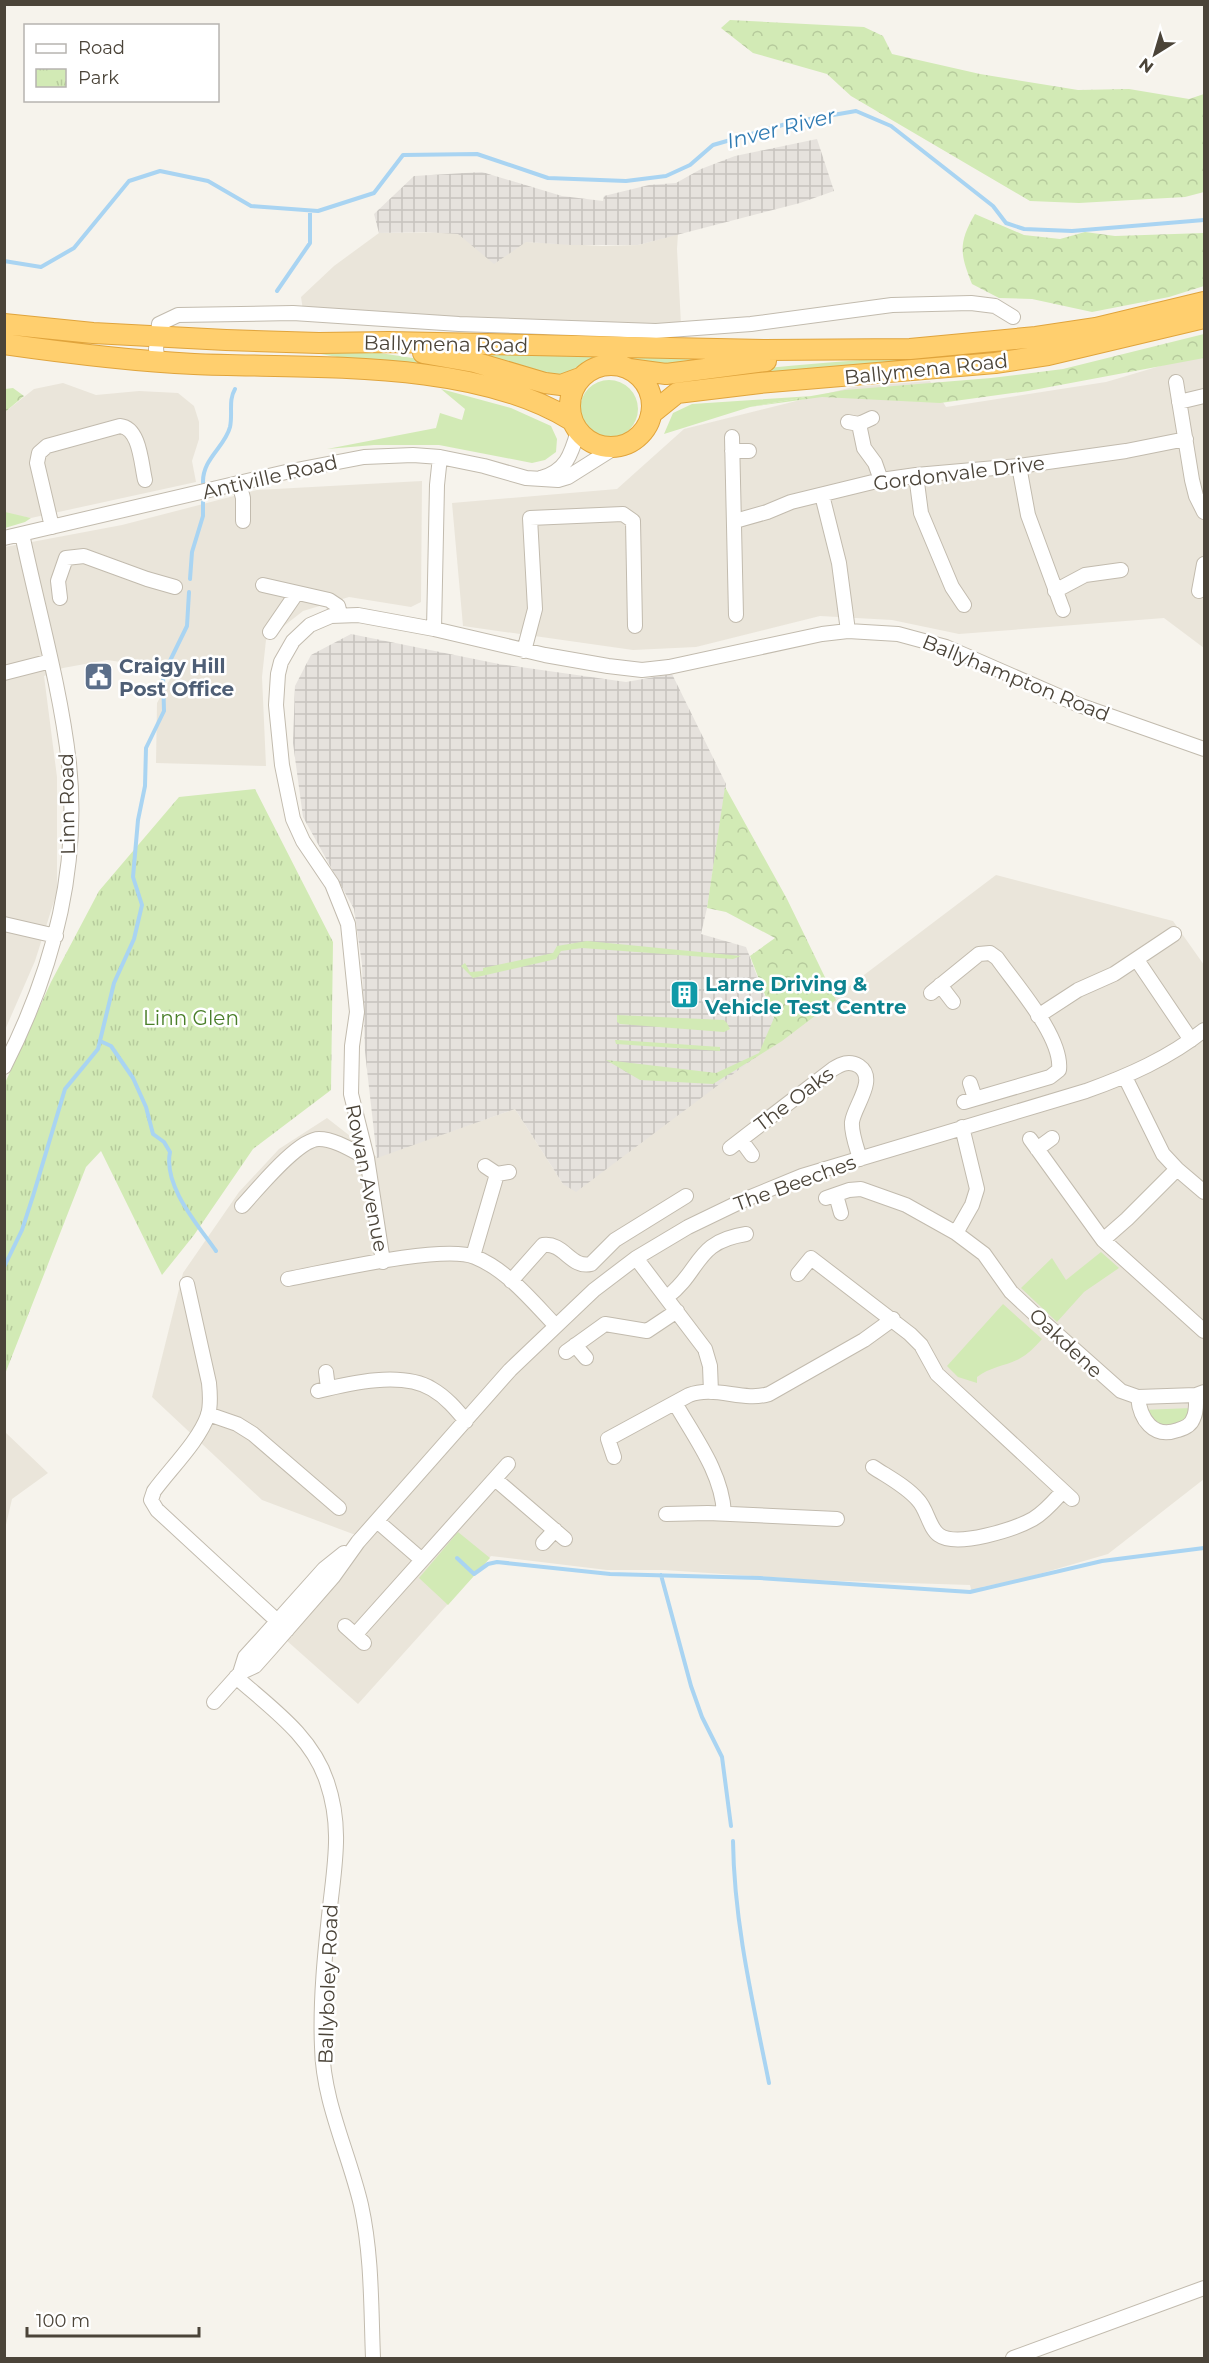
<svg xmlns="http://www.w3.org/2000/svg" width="1209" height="2363" viewBox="0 0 1209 2363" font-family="Montserrat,sans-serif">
<defs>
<pattern id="industrial-grid" width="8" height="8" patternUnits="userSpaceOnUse" patternTransform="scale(1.5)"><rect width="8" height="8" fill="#e6e2dd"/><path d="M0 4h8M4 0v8" fill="none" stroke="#c7c3be"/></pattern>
<pattern id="forest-crowns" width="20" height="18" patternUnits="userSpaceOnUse" patternTransform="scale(1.5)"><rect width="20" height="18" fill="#d2eab5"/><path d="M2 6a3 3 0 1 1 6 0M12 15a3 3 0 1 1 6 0" fill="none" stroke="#b6ca9c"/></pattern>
<pattern id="park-tufts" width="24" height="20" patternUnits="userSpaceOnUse" patternTransform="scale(1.5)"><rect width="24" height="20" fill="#d2eab5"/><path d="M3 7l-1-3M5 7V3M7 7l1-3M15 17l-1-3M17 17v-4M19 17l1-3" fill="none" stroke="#b6ca9c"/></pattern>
</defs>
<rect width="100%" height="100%" fill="#f6f3ec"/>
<path fill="#eae5da" d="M461,232L526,242L602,246L638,245L678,234L677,249L681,324L537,325L303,310L301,297L334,266L379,233Z
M1204,353V648L1164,618L959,634L892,620L820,616L696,647L633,650L463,626L452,503L617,489L684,429L853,387L930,381L946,407L1106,382Z
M63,383L96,395L139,391L178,393L194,406L199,422V439L192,461L196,482L31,518L5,513V412L34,389Z
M422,481L421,602L411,607L349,597L303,611L266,640L262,677L266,766L156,763L157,703L175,670L107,660L63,668L44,676L57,777V892L35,961L5,1030V547L122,525L257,490Z
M996,875L1173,921L1204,965V1479L1108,1554L1022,1579L982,1587L983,1590L972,1593L970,1585L813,1580L664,1570H607L491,1556L358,1704L286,1640L369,1540L262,1500L152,1397L183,1273L239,1192L279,1149L327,1118L377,1157L515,1109L563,1184L761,1053Z
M5,1432L48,1473L12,1499L5,1529Z"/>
<path fill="url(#industrial-grid)" d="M817,139L834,191L800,203L638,245H571L526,242L494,264L458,234L425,232L379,233L374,214L414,176L482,172L562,196L603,201L604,196L649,185L676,183L701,169L735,156Z
M351,634L499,664L626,682L672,674L726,784L707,908L701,934L746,947L774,1020L761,1053L576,1192L563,1184L515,1109L377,1158L365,1052L362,964L354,909L303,817L293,743L295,686L311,655Z"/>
<path fill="#d2eab5" d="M179,345L309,346L380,353L465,366L462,375L359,361L310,352L175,348Z
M1029,345L1030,350L1023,351L721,379L720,373C823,361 926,357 1029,345Z
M487,348L600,356L577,367L563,376L551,377L486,359Z
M623,356L691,358L692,366L649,368L622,358Z
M580 409a29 29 0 1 1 58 0a29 29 0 1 1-58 0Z
M441,389L511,408L551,426L557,439L556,452L545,460L532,463L439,445H374L327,449L436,428L440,413L462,420L465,409Z
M812,396L750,407L664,434L673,413L692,404Z
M5,512L31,518L25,522L5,528Z
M587,941L741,956L733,959L582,948L561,951L556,959L473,978L461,966L465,963L470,972L483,971V968L553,953L557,946Z
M617,1015L724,1020L727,1023L730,1029L724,1032L620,1024L617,1022Z
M615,1040H618L720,1047V1051L616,1044Z
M1101,1252L1119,1268L1084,1292L1057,1322L1021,1288L1052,1258L1066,1280Z
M1003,1304L1042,1339C1035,1347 1028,1354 1019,1359C1005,1366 990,1367 977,1377V1383L958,1377L947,1366Z
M1192,1408L1189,1419L1163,1430L1141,1410Z
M458,1532L490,1558L448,1605L419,1578Z"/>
<path fill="url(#forest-crowns)" d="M730,20L864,27L883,36L892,54L980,74L1078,90L1129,89L1189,99L1204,94V192L1185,197L1079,203L1030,201L851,96L827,74L753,53L721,28Z
M975,214L1024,235L1060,239L1085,232L1115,236L1204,233V286L1169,297L1092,312L1032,299L999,298L972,284C960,254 958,243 975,214Z
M1204,334V358L1028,391L940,403L822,397L750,407L845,390L991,378L1063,369Z
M13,388L24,396L5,412V389Z
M725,787L787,899L836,1000L782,1041L713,1084L640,1080L606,1060L716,1073L759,1053L774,1018L750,956L775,938L726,912L707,908Z"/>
<path fill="url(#park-tufts)" d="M255,789L333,942L331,1090L253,1149L194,1235L162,1275L101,1151L86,1167L5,1374V1083L51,982L99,891L179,797Z"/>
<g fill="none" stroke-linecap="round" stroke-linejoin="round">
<path stroke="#a9d4f2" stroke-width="4" d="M4,261L41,267L74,248L129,181L160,171L208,181L251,206L318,211L374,193L403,155L477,154L548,178L626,181L666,176L690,165L713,145L793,122L856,111L891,126L993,206L1006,223L1024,229L1072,231L1204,220
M277,291L310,243V211
M203,483C202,459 225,447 230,427C233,413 228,401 235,389
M190,579L192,552L203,516V502
M100,1041L111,1046L133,1078L146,1107L153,1134L164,1142L170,1152C163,1186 198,1225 216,1251
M4,1267L22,1230L33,1196L65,1089L98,1049L114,983L134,939L142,905L133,877L138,820L145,786L146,748L164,711L163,675L187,626L189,592
M457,1558L474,1574L488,1564L497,1562L610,1574L760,1578L970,1592L1102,1561L1204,1548
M661,1575L691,1686L702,1717L722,1757L731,1826
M733,1841C734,1923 753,2003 769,2083"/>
<defs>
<path id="minor" d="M158,362L156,349L159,324L178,315L293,313L459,324L656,331L751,324L892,305L971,303L995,306L1013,317
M1176,382L1192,480L1196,496L1204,512
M1179,402L1204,396
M848,422L859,424L872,418
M859,424L864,448L875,463L881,480
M732,437L736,615
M732,451H749
M1019,466L1028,515L1063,610
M916,475L921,513L952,587L964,605
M541,478C566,471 571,455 578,431
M239,483L243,498V521
M822,495L839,563L848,631
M735,521L767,512L791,502L881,480L916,475L1019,466L1126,451L1186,439
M52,527L37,463L39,453L47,446L120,426C140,428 141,463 145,480
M4,538L286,472L364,457L413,455L440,457L484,466L526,478L558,480L568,477L614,448
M263,585L329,600L338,606L340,614
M1055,591L1085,575L1121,570
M1199,591L1204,564
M60,598L58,581L66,558L84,556L147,579L175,587
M434,629L437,485L440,457
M270,632L296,594
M524,651L535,609L530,518L623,514L633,521L635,626
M4,673L51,661
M4,924L56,936
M1137,960L1191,1040
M940,985L953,1002
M931,993L979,954L990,953L997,958C1015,984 1063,1037 1059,1070L1050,1077L964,1102
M1038,1016L1078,990L1114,974L1174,934
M4,1067C52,973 80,869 69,763C60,685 38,610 22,534
M1125,1077L1163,1154L1177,1169L1204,1192
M970,1083L975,1098
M1030,1139L1103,1240L1204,1331
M741,1140L752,1155
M730,1148L833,1069C841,1064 849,1060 859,1066C878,1079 854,1106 852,1122C851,1133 857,1148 860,1159
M1037,1149L1052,1138
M485,1166L497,1174L509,1172
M836,1195L841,1213
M826,1198L849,1190L861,1189L906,1205L956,1233L984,1254L1011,1292L1040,1319L1121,1391L1138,1397L1196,1395L1204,1392
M242,1206C257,1190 298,1139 319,1139C335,1139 353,1151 367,1158
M956,1233L972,1205L977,1189L962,1127
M1103,1240L1127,1219L1177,1169
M473,1256L497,1174
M636,1258L705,1349L710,1366L711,1392
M383,1262L367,1158L351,1094L352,1046L357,1012L348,924L332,884L303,841L293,819L282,765L276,705L278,674L281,662L293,641L310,625L331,616L358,615L434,629L545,655L608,666L642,670L669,667L822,634L848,631L898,634L946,647L1079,705L1204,749
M798,1274L811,1258L910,1334L921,1345L937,1374L1072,1499
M288,1279C326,1272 443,1244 475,1257C507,1270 532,1301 555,1325
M511,1281L543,1245C564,1242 571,1269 591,1264L615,1240L686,1196
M187,1284L209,1383C210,1393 211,1405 208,1415C199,1441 170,1469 154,1491L151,1500L157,1510L287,1630
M667,1297C702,1270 694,1242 746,1234
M575,1345L586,1358
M566,1352L605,1324L647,1331L677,1311
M326,1372L328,1388
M318,1391C350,1383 402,1371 432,1389C446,1397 456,1409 466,1421
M1138,1397C1140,1419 1153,1439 1178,1430C1185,1428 1191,1425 1193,1419C1197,1412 1196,1403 1196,1395
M675,1403C695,1438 722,1473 724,1513
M208,1414L237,1424L253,1434L339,1508
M614,1457L608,1439L689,1395C715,1385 743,1402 769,1394L864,1340L893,1319
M873,1467C888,1477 906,1486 918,1500C927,1509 929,1528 939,1535C957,1548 1015,1529 1033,1519C1045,1512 1054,1501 1063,1491
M495,1479L565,1539
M666,1514L708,1513L837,1519
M377,1521L422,1560
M543,1543L555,1530
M345,1626L364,1643
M355,1635L508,1464
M240,1673L255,1666L271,1648L333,1577L358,1542L510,1370L594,1290L636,1258L688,1227L746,1199L802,1176L1086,1091C1128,1076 1169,1058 1204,1030
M236,1677C271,1708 312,1736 327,1782C342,1826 335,1862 330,1907C325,1953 320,2001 322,2047C323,2102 349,2153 361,2205C372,2255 371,2307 373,2358
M214,1702L240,1673L245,1657L255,1646L324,1569L344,1553
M1013,2358L1204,2288"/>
<path id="highway" d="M4,324L93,333L226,340L319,343L389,342L765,350L910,349L1036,337L1096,328L1204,302
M4,344C67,353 130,361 194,364C308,369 471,358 571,420
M423,353L474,362L545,383L561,385L580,378
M570 406a41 41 0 1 1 82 0a41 41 0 1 1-82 0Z
M629,369L666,374L766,361
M651,414L677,393L760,383L995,363L1048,355L1204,318"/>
</defs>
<use href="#minor" stroke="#c2bbae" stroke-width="16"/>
<use href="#highway" stroke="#e0a43c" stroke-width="22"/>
<use href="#minor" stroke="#fff" stroke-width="14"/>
<use href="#highway" stroke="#ffcf6e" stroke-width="20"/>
</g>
<defs>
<symbol id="civic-square" viewBox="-11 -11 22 22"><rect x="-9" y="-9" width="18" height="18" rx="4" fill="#5c6f8a" stroke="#fff"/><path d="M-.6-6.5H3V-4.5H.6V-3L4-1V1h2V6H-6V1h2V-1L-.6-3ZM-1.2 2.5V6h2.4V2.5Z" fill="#fff"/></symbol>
<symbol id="building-square" viewBox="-11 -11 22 22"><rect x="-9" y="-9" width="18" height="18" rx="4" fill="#0f9aa8" stroke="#fff"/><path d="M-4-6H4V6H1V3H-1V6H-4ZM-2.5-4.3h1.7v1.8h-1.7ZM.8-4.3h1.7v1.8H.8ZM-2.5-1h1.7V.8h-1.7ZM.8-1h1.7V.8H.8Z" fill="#fff"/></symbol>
</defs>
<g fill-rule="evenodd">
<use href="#civic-square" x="82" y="660" width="33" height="33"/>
<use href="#building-square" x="668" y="978" width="33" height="33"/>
</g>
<g text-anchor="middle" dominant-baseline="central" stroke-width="5" stroke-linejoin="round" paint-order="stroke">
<g font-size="20" fill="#4b4439" stroke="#fff">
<text transform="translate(446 344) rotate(1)">Ballymena Road</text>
<text transform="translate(926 369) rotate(-6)">Ballymena Road</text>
<text transform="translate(959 473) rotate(-7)">Gordonvale Drive</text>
<text transform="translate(270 477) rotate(-13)">Antiville Road</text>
<text transform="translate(1016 678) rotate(22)">Ballyhampton Road</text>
<text transform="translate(67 804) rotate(-91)">Linn Road</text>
<text transform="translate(794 1099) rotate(-37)">The Oaks</text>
<text transform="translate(367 1178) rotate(79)">Rowan Avenue</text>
<text transform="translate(795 1183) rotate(-20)">The Beeches</text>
<text transform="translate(1066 1343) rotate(43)">Oakdene</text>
<text transform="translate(328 1984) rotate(-88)">Ballyboley Road</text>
</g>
<g font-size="20" font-weight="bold" fill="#4e5e75" stroke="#fff" text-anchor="start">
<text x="119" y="666">Craigy Hill<tspan x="119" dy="23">Post Office</tspan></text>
</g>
<g font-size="20" font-weight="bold" fill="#0d838f" stroke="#fff" text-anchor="start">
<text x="705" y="984">Larne Driving &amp;<tspan x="705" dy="23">Vehicle Test Centre</tspan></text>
</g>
<g font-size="20" fill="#4a7f2a" stroke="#fff">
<text x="191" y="1018">Linn Glen</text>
</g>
<g font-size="21" font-style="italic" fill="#2e7ab2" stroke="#fff">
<text transform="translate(781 128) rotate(-14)">Inver River</text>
</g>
</g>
<rect width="1209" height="2363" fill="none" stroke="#4b4439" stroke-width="12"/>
<rect x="24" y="24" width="195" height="78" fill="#ffffff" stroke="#b7b4b0" stroke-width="1.5"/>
<rect x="36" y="44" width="30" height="9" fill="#ffffff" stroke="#b7b4b0" stroke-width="1.5"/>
<text x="78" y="54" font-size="18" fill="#4b4439">Road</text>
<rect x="36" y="69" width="30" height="18" fill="url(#park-tufts)" stroke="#b7b4b0" stroke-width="1.5"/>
<text x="78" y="84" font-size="18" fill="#4b4439">Park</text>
<g transform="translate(1155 54) rotate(217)" stroke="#ffffff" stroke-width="4.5" paint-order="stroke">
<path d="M0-4.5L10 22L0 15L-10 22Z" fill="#4b4439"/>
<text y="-9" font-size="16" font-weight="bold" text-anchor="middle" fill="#4b4439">N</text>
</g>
<path d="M27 2327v9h172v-9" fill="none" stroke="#4b4439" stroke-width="3"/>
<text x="36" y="2327" font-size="18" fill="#4b4439" stroke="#ffffff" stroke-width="4.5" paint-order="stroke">100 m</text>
</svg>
